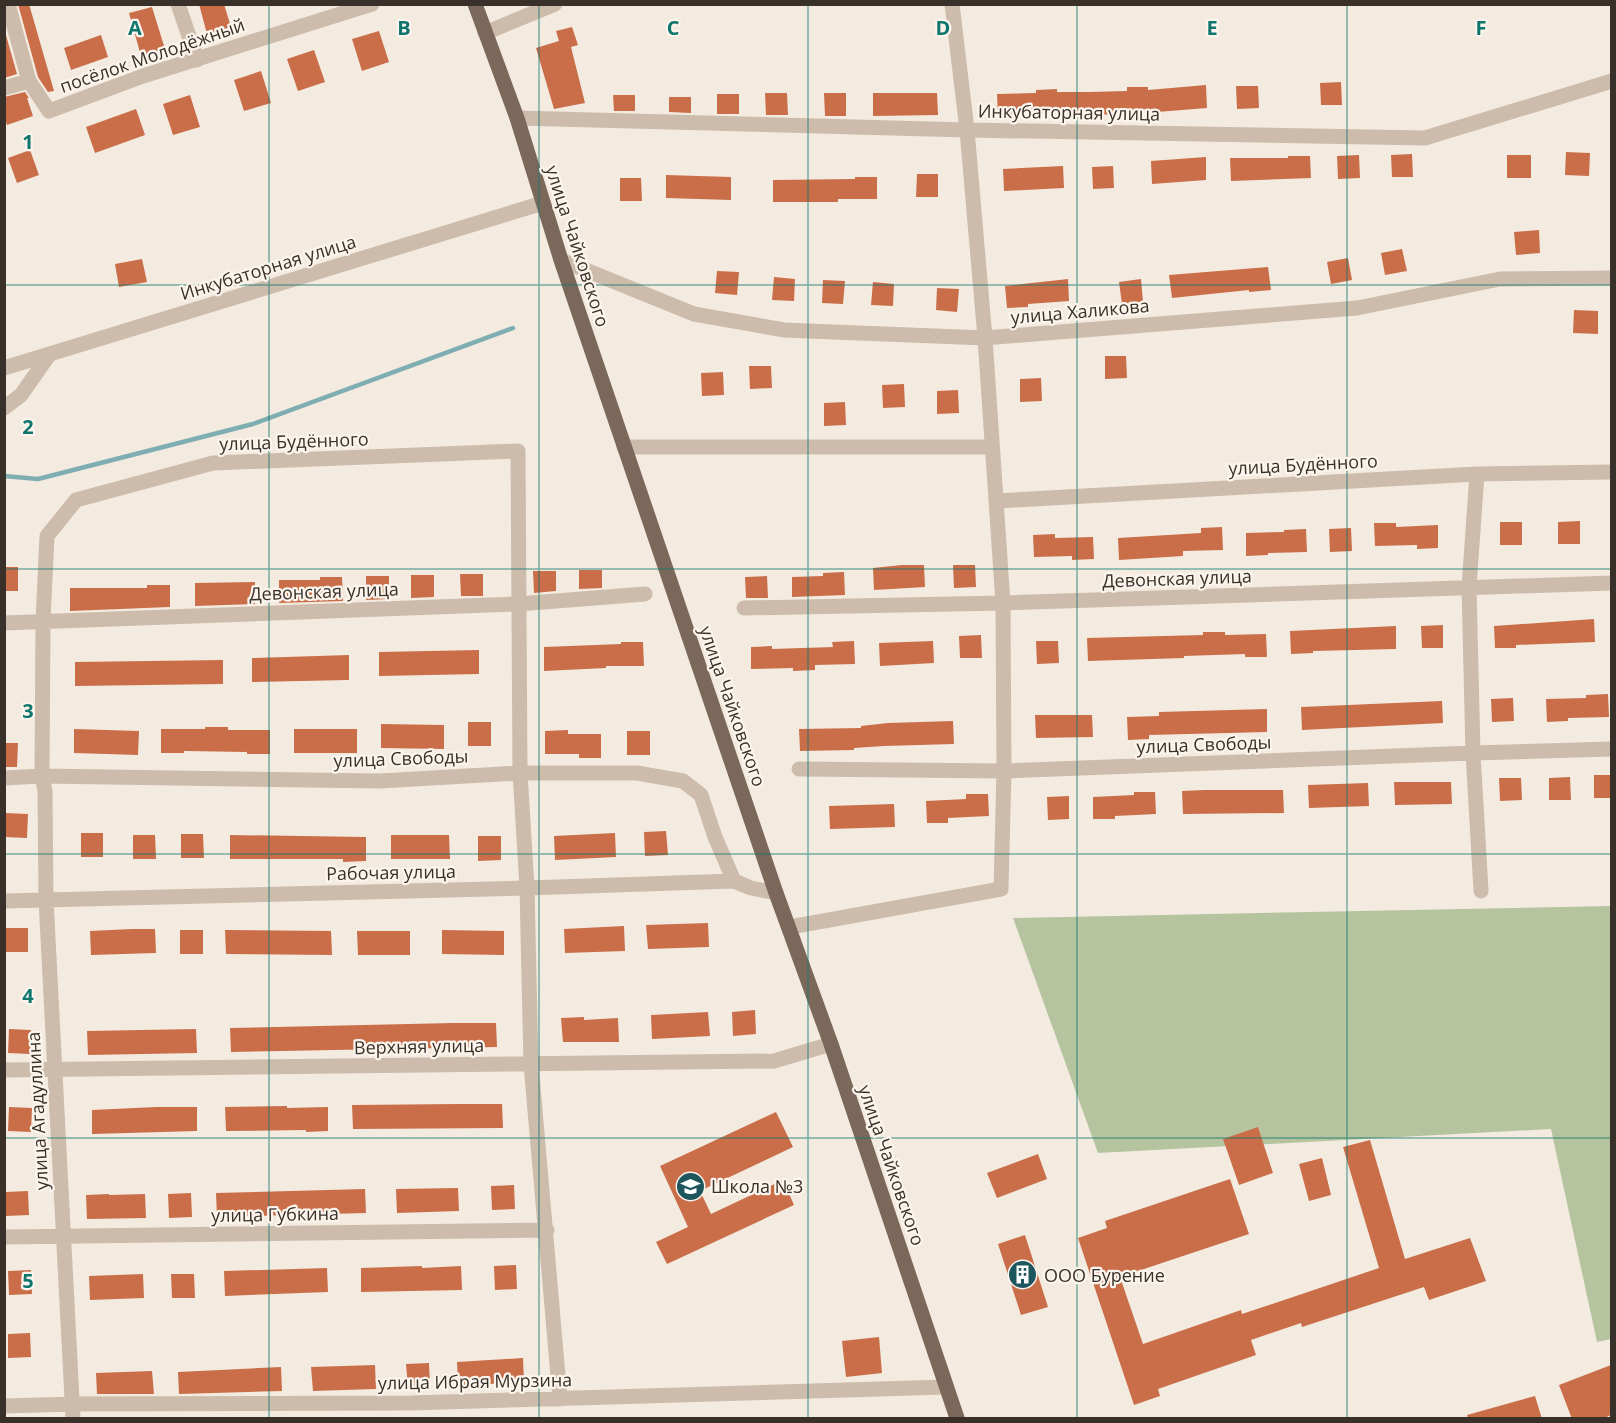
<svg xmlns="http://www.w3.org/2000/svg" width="1616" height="1423" viewBox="0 0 1616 1423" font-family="'Open Sans',sans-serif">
<rect width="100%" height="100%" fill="#f4ebe0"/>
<path fill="#b5c49f" d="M1611,906V1339L1597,1342L1551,1129L1098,1153L1013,918Z"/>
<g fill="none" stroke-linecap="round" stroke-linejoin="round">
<path stroke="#7eadb2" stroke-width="4.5" d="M4,476L38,479L253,424L513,328"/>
</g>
<path fill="#c96e49" d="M18,4H29L54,91L48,92L38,77Z
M199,4H224L231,27L207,34Z
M152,7L165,49L141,56L129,13Z
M572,27L578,45L571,47L585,103L554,109L536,48L559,41L556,31Z
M4,28L17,74L4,78Z
M379,31L389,62L362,71L352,39Z
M101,35L108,57L71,70L64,48Z
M314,50L325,82L298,91L287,59Z
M261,71L271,103L244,111L234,80Z
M1341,82L1342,105H1321L1320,83Z
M1206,85L1207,108L1157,112L1156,109L1118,110V114L1096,115H1068V112L1020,113V116L998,117L997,94L1036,93V90L1057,89V92H1089L1127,91V87H1148V90Z
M1236,86H1258L1259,108L1237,109Z
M25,92L29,98H27L33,116L7,125L4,117V97Z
M765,93H787L788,115H766Z
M824,93H846V116H825Z
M873,93H937L938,115L873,116Z
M717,94H739V114H717Z
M190,95L200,127L173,135L163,104Z
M613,95H635V111H614Z
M669,97H691V113L669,112Z
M136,109L145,135L95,153L86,127Z
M30,150L39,175L17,183L8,158Z
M1566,152L1590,153L1589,176L1565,175Z
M1412,154L1413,177H1392L1391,155Z
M1359,155L1360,178L1338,179L1337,156Z
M1507,155H1531V178H1507Z
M1288,156H1310L1311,178L1231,181L1230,158H1288Z
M1206,157V180L1152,184L1151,161Z
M1063,166L1064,188L1004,191L1003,169Z
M1113,166L1114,188L1093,189L1092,167Z
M917,174H938V197H916Z
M666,175L731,177V200L666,198Z
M855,177H877V199H838V202H773V180L855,179Z
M620,178H641L642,201H620Z
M1539,230L1540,253L1516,255L1514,232Z
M1402,249L1407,271L1385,275L1381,253Z
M1348,258L1352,280L1331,284L1327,262Z
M142,259L147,282L119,287L115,264Z
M1268,267L1271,290L1249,292V290L1172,298L1169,275Z
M717,271L739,272L737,295L715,293Z
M774,277L795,279L794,301L772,300Z
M1068,279L1069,301L1028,304V307L1007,308L1005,286Z
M1141,279L1143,302L1122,304L1119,282Z
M823,280L845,281L843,304L822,303Z
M873,282L894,284L893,306L871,305Z
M937,288L959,289L957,312L936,310Z
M1574,310L1598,311V334L1573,333Z
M1105,356H1126L1127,378L1105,379Z
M749,366H771L772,388L750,389Z
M723,372L724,395L702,396L701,373Z
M1041,378L1042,401L1020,402V379Z
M904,384L905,407L883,408L882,385Z
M958,390L959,413L937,414V391Z
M845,402L846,425L824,426V403Z
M1580,521V544H1558V522Z
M1500,522H1522V545H1500Z
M1374,523H1396V527L1438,525V548L1417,549V545L1375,546Z
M1222,527L1223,550L1183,551V556L1119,560L1118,538L1201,533V528Z
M1351,528L1352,551L1330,552L1329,529Z
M1306,529L1307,552L1268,553V555L1246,556V533L1284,532V530Z
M1055,534V538L1093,537L1094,559L1072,560V556L1034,557L1033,535Z
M902,565H924L925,587L874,590L873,568Z
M953,565H975L976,587L954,588Z
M4,567H18V591H4Z
M579,570H602V588L579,589Z
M533,571H556V591L534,593Z
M844,572L845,595L792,597V577L823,576V573Z
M460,574H483V596H461Z
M411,575H434V597L411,598Z
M366,576H389V599L366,600Z
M767,576L768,598H746L745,577Z
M320,577H342L343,601L279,603V580H320Z
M255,582V604L195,606V583Z
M147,585H170V607L70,611V588H147Z
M1594,619L1595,642L1516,645V648H1495L1494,626Z
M1443,625V648H1422L1421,626Z
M1396,626V649L1313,651V653L1291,654L1290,631Z
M1203,632H1225V635L1266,634L1267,657H1245V654L1184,656V658L1088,661L1087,638L1203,635Z
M981,635L982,658H960L959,636Z
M854,641L855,664L815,665V670L793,671V668L751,669V647L772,646V649L833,647L832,642Z
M933,641L934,663L880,666L879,643Z
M1036,641H1058L1059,663L1037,664Z
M621,642H643L644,666H606V668L544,671V647L621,644Z
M479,650V674L379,676V652Z
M349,655V680L252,682V658Z
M223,660V684L75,686V662Z
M1608,694L1609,717L1568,718V721L1547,722L1546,699L1586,698V695Z
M1513,698L1514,721L1492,722L1491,699Z
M1442,701L1443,723L1302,730L1301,707Z
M1267,709V732L1149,735V739L1128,740L1127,717L1159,716V712Z
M1035,715H1092L1093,737L1036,738Z
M953,721L954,744L884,746L854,748V750L800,751L799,729L861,728V726L888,723Z
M468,722H491V746H468Z
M381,724L444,725V749L381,748Z
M205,727H228V730H270V754H247V752L184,751V753H161V729H205Z
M74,729L139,731L138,755L74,753Z
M294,729H357V753H294Z
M568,730V734H601V758H579V754H545V731Z
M627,731H650V755H627Z
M4,743H18L17,767H4Z
M1594,775H1611V798H1594Z
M1570,777L1571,800H1549V778Z
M1499,778H1521L1522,800L1500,801Z
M1394,782H1451L1452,804L1395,805Z
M1368,783L1369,806L1309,808L1308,785Z
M1204,790H1283L1284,813L1183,814L1182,791Z
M1134,792H1155L1156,814L1115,816V819H1093V797L1134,795Z
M966,794H988L989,816L948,818V823H927L926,801L966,799Z
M1069,796V819L1048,820L1047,797Z
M894,804L895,827L830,829L829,806Z
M5,813L28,814L27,838L4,837Z
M666,831L668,855L645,856L644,832Z
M81,833H103V857H81Z
M615,833L616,857L555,860L554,836Z
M181,834H203L204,858H181Z
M133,835H155L156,859H133Z
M230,835L366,837V861L343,862V859H230Z
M391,835H449L450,859H391Z
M478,836H501V860L478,861Z
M708,923L709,947L648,949L646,925Z
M624,926L625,951L565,953L564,929Z
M6,928H28V952H5Z
M132,929H155L156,953L91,955L90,931Z
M180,930H203V954H180Z
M225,930L331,931L332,955L226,954Z
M442,930L504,931V955L442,954Z
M357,931H410V955H358Z
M755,1010L756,1034L733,1036L732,1012Z
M708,1012L710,1036L652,1039L651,1015Z
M584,1017V1020L618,1018L619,1042H563L561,1018Z
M453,1023H496L497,1047L231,1052L230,1028Z
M9,1029L31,1030L30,1054L8,1053Z
M196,1029L197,1053L88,1055L87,1031Z
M458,1104H502L503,1128L353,1129L352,1105Z
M287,1106V1108L328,1107V1131L306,1132V1130L226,1131L225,1107Z
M9,1107L32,1108L31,1132L8,1131Z
M156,1107H197V1131L92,1134V1110Z
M776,1112L793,1147L700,1191L711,1214L783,1180L794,1205L667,1264L656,1242L688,1227L660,1166Z
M1258,1127L1273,1173L1239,1185L1223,1139Z
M1370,1140L1405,1259L1470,1238L1486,1281L1429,1300L1424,1287L1302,1327L1301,1323L1251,1340L1256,1355L1158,1389L1160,1396L1134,1405L1078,1238L1107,1228L1105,1221L1230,1179L1249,1234L1120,1277L1143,1344L1241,1310L1242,1314L1293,1297L1379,1268L1343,1147Z
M1038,1154L1047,1179L997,1198L987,1173Z
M1322,1158L1331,1195L1309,1201L1299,1164Z
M514,1185L515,1209L492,1210L491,1186Z
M458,1188L459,1211L397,1213L396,1189Z
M365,1189L366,1213L217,1217L216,1193Z
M28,1191L29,1215L6,1216L5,1192Z
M191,1193L192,1217L169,1218L168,1194Z
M109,1194V1195L145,1194L146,1218L87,1219L86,1195Z
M1025,1235L1048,1307L1021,1315L998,1244Z
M516,1265L517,1289L495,1290L494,1266Z
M422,1266V1268L461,1266L462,1290L361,1292V1268Z
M327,1268L328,1292L225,1296L224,1271Z
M31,1270L32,1294L9,1295L8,1271Z
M143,1274L144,1298L90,1300L89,1276Z
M171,1274H194L195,1298H172Z
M30,1333L31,1357L8,1358V1334Z
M879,1337L882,1373L846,1377L842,1341Z
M523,1358L524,1382L458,1386L457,1362Z
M429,1363L430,1387L408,1388L406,1364Z
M375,1365L376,1389L313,1391L311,1367Z
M1611,1365V1415L1602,1419H1572L1559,1385Z
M281,1367L282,1391L179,1394L178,1372Z
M152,1371L154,1394H97L96,1373Z
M1535,1396L1542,1419H1468L1467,1415Z"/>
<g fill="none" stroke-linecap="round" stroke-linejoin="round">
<path stroke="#cdbcab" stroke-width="15" d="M8,4L29,81L49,111L143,76L372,4
M178,4L197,60
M485,33L555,4
M4,88L29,81
M517,118L967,130L1425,138L1612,81
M561,260L694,314L784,330L985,338L1357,308L1500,279L1612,278
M4,368L543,203
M4,408L21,395L49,355
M624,447H992
M1477,474L1469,587L1473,753L1481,891
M996,501L1477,474L1612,472
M744,608L1003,603L1612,583
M4,623L518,604L645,594
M799,769L1004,771L1473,753L1612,749
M4,778L42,776L380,781L520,773H637L683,781L701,795L715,837L734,881
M4,901L527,888L734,881L751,888L776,893
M790,927L1001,889L1004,771L1003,603L985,338L967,130L952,4
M4,1070L774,1061L831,1044
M4,1237L547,1230
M4,1406L74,1404L411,1403L946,1387
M73,1418L46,900L45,791L42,776L43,621L47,536L76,500L213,463L518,451L520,773L527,888L531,1064L560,1399"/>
<path stroke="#7c685b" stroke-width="15" d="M475,4L517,118L561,260L776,893L831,1044L957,1418"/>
</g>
<path fill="none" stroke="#0f766e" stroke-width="1.5" stroke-opacity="0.55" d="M269,4V1418M539,4V1418M808,4V1418M1077,4V1418M1347,4V1418M4,285H1612M4,569H1612M4,854H1612M4,1138H1612"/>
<defs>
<symbol id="school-disc" viewBox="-11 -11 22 22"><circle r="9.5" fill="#1e565d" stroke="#fbf5ed"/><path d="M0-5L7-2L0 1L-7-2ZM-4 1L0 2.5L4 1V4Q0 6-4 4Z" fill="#fff"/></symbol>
<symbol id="building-disc" viewBox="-11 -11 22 22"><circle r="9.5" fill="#1e565d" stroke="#fbf5ed"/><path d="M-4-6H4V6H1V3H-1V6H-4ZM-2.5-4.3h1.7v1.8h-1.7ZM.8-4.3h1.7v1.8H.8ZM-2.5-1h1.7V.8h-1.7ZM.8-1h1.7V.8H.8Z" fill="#fff"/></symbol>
</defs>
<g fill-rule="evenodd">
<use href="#school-disc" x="674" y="1170" width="33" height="33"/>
<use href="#building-disc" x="1006" y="1258" width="33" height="33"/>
</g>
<g text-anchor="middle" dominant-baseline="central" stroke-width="4.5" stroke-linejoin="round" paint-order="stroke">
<g font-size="18" fill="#3a302a" stroke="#fbf5ed">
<text transform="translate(152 55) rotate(-19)">посёлок Молодёжный</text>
<text transform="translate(1069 112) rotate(1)">Инкубаторная улица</text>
<text transform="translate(578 246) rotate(72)">улица Чайковского</text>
<text transform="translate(268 267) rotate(-17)">Инкубаторная улица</text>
<text transform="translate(1080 311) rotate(-5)">улица Халикова</text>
<text transform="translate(294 441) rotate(-2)">улица Будённого</text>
<text transform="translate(1303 464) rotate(-3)">улица Будённого</text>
<text transform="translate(1177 578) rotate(-2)">Девонская улица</text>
<text transform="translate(324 591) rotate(-2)">Девонская улица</text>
<text transform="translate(733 706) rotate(71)">улица Чайковского</text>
<text transform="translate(1204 744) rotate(-2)">улица Свободы</text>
<text transform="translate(401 758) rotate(-2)">улица Свободы</text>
<text transform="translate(391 872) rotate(-1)">Рабочая улица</text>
<text transform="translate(419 1046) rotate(-1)">Верхняя улица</text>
<text transform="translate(37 1111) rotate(-93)">улица Агадуллина</text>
<text transform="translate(892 1165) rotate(71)">улица Чайковского</text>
<text transform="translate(275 1214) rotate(-1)">улица Губкина</text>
<text transform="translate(475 1381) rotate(-1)">улица Ибрая Мурзина</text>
</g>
<g font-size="18" fill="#3a302a" stroke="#fbf5ed" text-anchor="start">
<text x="711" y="1186">Школа №3</text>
<text x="1044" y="1275">ООО Бурение</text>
</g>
</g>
<g font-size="20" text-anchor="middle" font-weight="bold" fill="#0f766e" stroke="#fbf5ed" stroke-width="4.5" stroke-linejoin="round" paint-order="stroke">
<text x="135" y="35">A</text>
<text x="404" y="35">B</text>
<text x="673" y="35">C</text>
<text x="943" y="35">D</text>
<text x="1212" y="35">E</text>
<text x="1481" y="35">F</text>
<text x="28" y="149">1</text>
<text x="28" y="434">2</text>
<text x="28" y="718">3</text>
<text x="28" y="1003">4</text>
<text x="28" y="1288">5</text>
</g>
<rect width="1616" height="1423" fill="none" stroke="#3a302a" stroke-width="12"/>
</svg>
